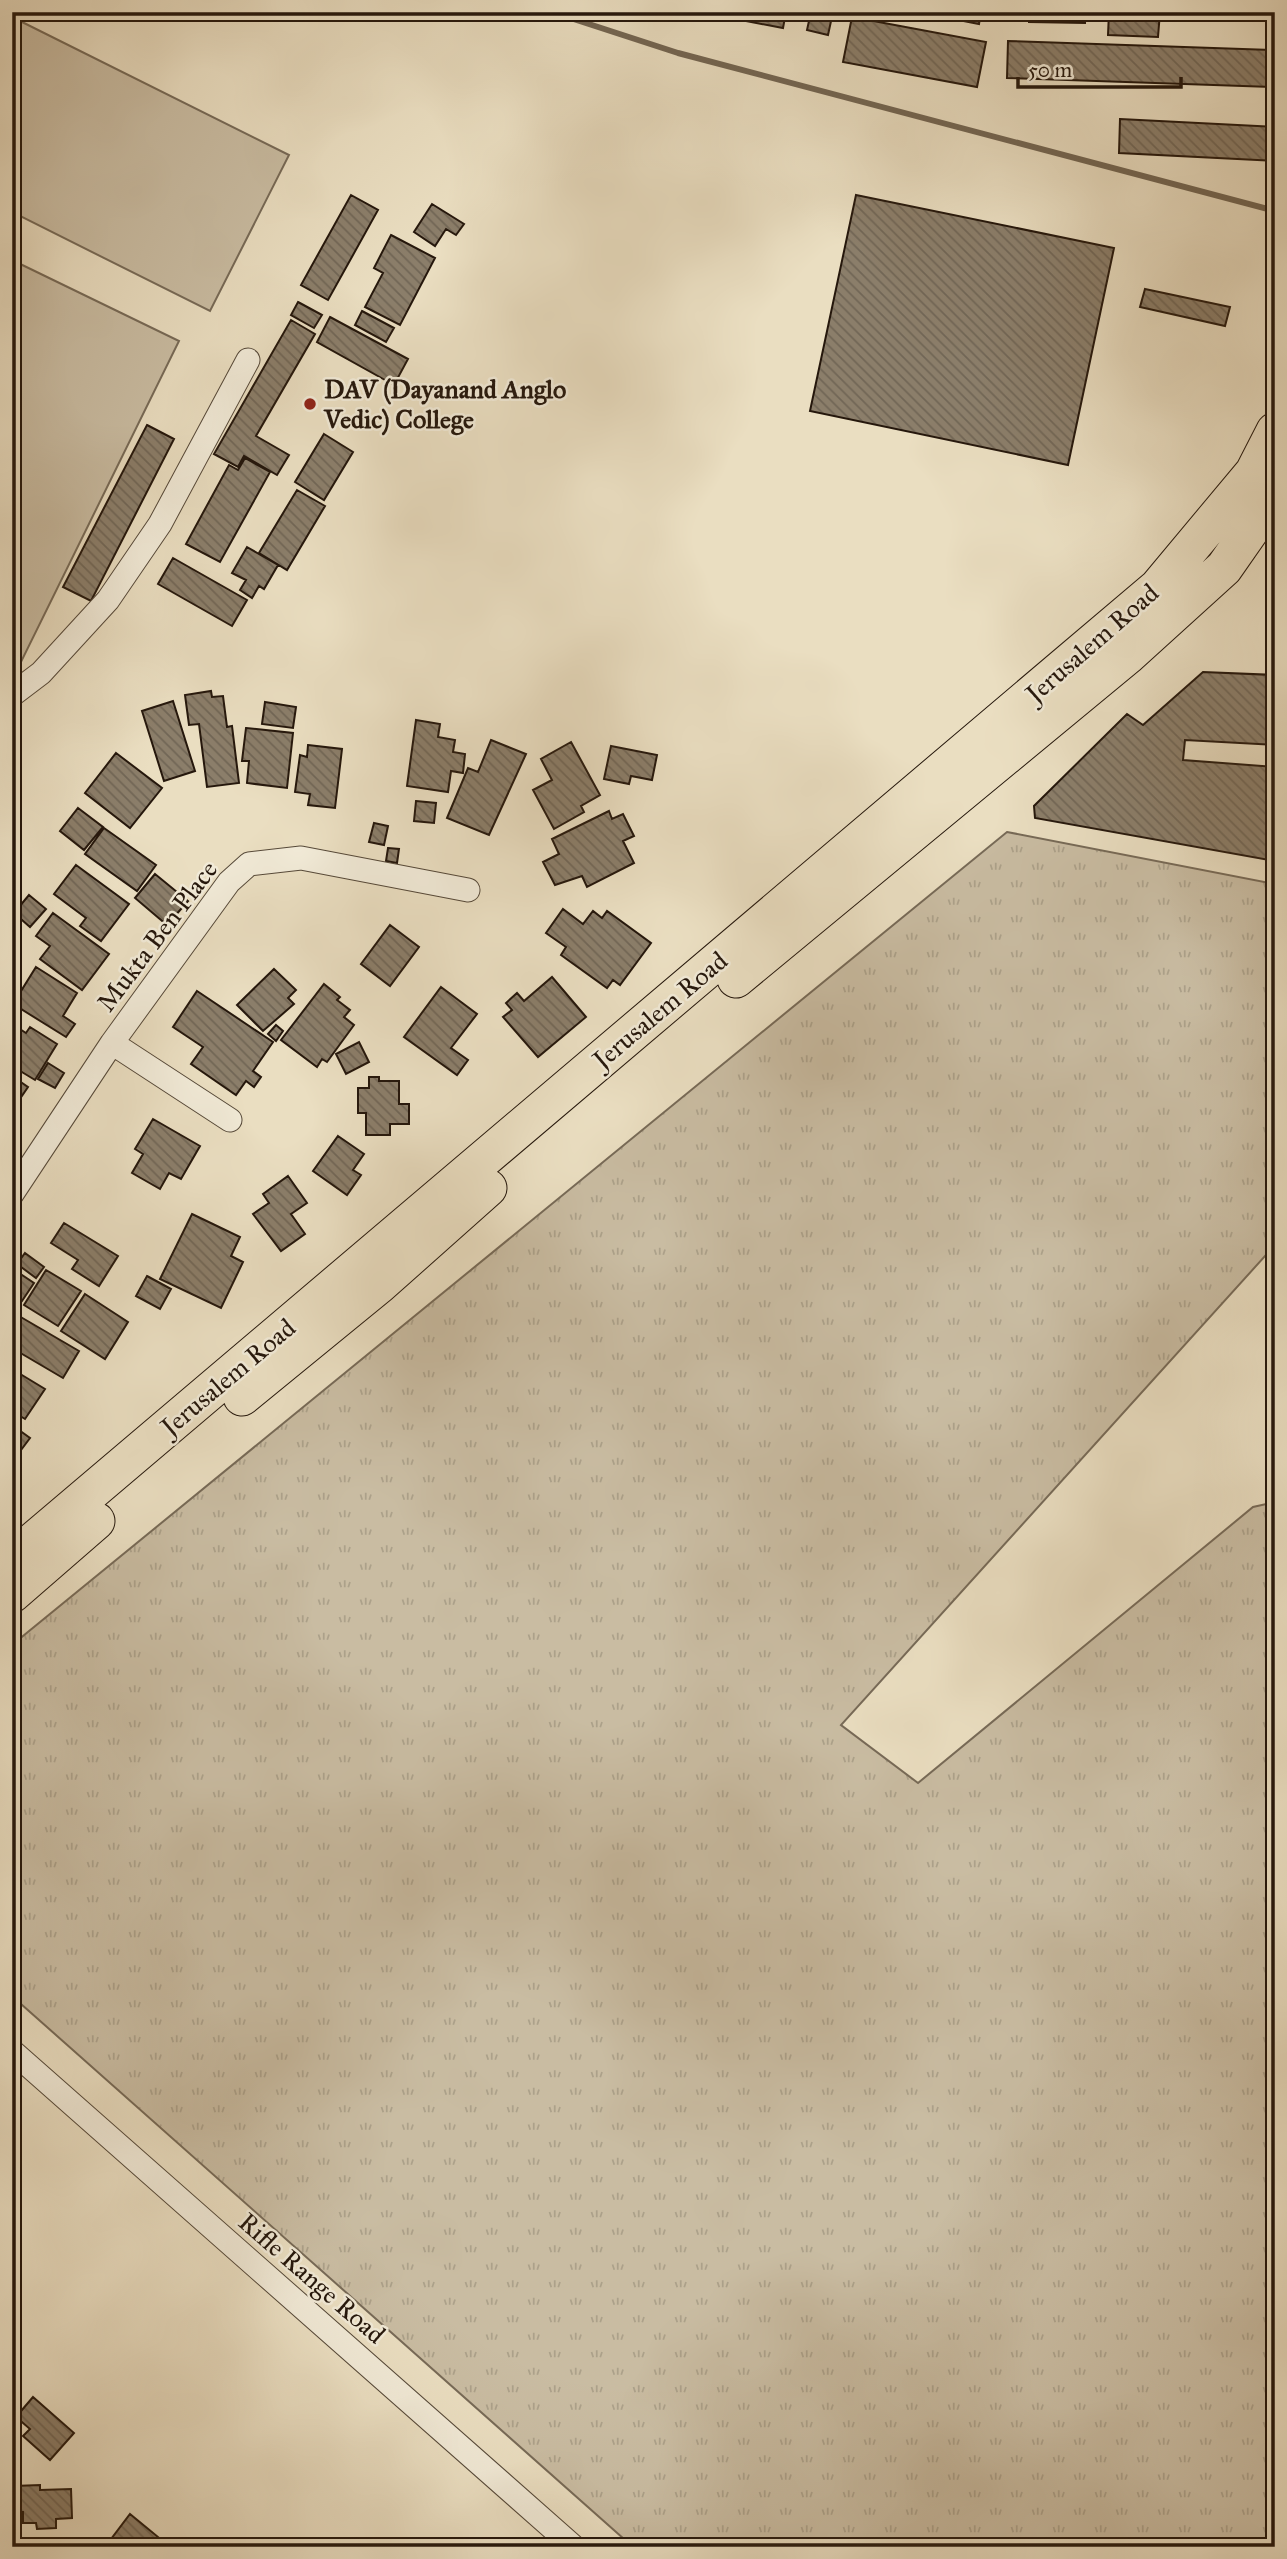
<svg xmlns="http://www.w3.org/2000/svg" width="1287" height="2559" viewBox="0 0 1287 2559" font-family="'IM FELL Great Primer',serif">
<defs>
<pattern id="grass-tufts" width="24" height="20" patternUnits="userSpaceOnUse" patternTransform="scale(1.75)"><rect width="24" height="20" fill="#c9bca2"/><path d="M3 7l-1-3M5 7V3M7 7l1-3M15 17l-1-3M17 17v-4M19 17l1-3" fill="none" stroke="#aca18a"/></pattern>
<pattern id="building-back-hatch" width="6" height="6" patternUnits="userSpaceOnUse" patternTransform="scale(1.75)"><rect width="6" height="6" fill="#8b7e6a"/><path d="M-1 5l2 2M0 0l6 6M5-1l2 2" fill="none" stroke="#716656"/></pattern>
</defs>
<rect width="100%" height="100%" fill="#eadec1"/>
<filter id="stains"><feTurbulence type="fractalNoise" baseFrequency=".00286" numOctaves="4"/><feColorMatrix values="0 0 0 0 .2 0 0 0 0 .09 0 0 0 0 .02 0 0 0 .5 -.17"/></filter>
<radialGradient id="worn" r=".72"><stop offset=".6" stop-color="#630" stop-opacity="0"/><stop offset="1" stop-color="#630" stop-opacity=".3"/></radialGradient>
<path fill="url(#grass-tufts)" stroke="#776a57" stroke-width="2" d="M1007,832L1275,884V1245L841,1725L918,1783L1253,1507L1275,1502V2547H633L12,1996V1645Z"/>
<path fill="#c9bca2" stroke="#776a57" stroke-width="2" d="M12,17L289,155L210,311L12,212Z
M12,260L179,341L20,664L12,660Z"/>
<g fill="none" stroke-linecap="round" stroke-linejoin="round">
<path stroke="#736653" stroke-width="6" d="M552,12L678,53L1275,211"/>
</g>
<path fill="url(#building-back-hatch)" stroke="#25170c" stroke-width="2" d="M726,12H786L783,28L725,17Z
M811,12H833L828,35L807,30Z
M918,12H981L979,24Z
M1029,12H1085V23L1029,22Z
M1109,12H1160L1158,37L1108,35Z
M852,17L986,42L977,87L843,62Z
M1008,41L1275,50V87L1007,78Z
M1120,119L1275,127V161L1119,153Z
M351,195L378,210L328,300L301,285Z
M856,195L1114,248L1068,465L810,411Z
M432,204L464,224L456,235L446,229L435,246L414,232Z
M391,235L435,258L400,325L365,307L383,273L374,268Z
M1145,289L1230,307L1225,326L1140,307Z
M298,302L322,315L314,328L291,315Z
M362,311L394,328L386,342L355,325Z
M330,317L408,359L394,385L317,342Z
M291,320L315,334L256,436L289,455L277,475L244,456L238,467L214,454Z
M147,425L174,439L91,601L63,587Z
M324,434L353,452L324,500L295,482Z
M245,458L270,472L220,562L186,544L229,465L238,470Z
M297,490L325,506L287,570L259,553Z
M247,547L278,565L264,589L259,586L252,598L240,590L246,580L232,573Z
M173,558L247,600L232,626L158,584Z
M1203,672L1275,675V745L1185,740L1183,760L1275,767V861L1035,818L1034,806L1127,714L1143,725Z
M211,691L212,697L223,696L227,727L232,726L239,783L207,787L199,724L189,725L185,695Z
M173,701L195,771L164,781L142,711Z
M265,702L296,707L293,728L262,724Z
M416,720L440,724L438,737L455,740L453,752L465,754L463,773L451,771L448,792L407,786Z
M246,728L293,733L287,788L247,783L249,761H242Z
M491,740L526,754L489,835L447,818L468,768L478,772Z
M571,742L600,795L581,806L584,812L554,829L533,790L552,780L541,759Z
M308,745L342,749L335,808L308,805L310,794L295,792L300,755L307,757Z
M611,746L657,755L652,780L631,776L629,784L604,779Z
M116,753L162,788L130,828L85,793Z
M416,801L436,803L434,823L414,821Z
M78,808L103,827L84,850L60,831Z
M609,811L612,819L623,814L634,836L623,841L634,863L587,887L582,876L555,885L543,862L559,854L552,839Z
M374,823L388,826L384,845L369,842Z
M104,828L156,865L137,891L85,854Z
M388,848L399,849L397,863L386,861Z
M76,865L129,904L101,941L80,926L86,918L54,894Z
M155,874L188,901L167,925L135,898Z
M29,895L46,909L30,927L14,913Z
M563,909L583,924L593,911L602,918L607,911L651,943L620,985L613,980L607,988L561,955L566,947L546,933Z
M53,913L109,954L82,990L40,959L50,946L36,936Z
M390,925L419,947L390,986L361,964Z
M36,967L77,993L63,1016L75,1024L66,1037L13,1004Z
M274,969L296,990L288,998L294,1004L263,1031L237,1005Z
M552,977L586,1017L538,1057L503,1017L512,1010L506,1003L517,993L524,1001Z
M324,984L340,997L337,1000L350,1010L344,1017L354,1025L327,1062L322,1059L317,1067L281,1040Z
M441,987L477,1014L451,1048L468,1060L457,1075L404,1037Z
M197,991L273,1042L253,1071L261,1077L254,1087L246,1081L236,1095L191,1064L203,1047L173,1027Z
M12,1024L26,1033L30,1027L57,1044L35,1080L12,1066Z
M276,1025L283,1031L276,1041L268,1034Z
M359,1042L369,1062L346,1074L336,1054Z
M48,1063L64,1073L55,1088L38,1079Z
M12,1076L28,1087L13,1109H12Z
M369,1077H379V1081H399V1104H409V1124H390V1135H366V1113H358V1088H369Z
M153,1119L200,1146L181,1179L169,1173L160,1189L132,1173L143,1154L135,1149Z
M338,1136L364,1154L353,1170L361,1175L347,1195L313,1171Z
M288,1176L307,1203L291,1214L305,1234L281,1251L253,1214L269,1203L263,1194Z
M192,1214L240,1237L231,1256L243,1262L221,1308L160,1279Z
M64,1223L118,1256L99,1286L72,1269L78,1260L51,1243Z
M25,1253L44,1267L36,1278L17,1264Z
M13,1269L34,1283L22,1301L12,1295Z
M46,1270L81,1291L58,1326L24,1305Z
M147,1276L171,1289L160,1309L136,1296Z
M85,1294L128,1322L105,1359L61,1331Z
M19,1316L79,1351L63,1378L12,1348V1327Z
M12,1369L45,1389L25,1419L12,1411Z
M12,1425L30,1438L12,1462Z
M33,2397L74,2433L50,2460L23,2436L30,2429L16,2417Z
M40,2485V2490L71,2489L72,2518L56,2519V2528L37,2529L36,2523H23V2512H15L14,2486Z
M130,2514L158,2537L154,2541L162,2547H105Z"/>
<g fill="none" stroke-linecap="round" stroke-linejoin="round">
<defs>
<path id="street" d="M12,695L41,673L108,600L160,524L248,360
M112,1043L230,1120
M12,1194L112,1043L229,882L249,864L301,858L468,890
M12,2051L574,2547"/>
<path id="primary" d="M736,979L1127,656L1224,568L1275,495
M242,1397L379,1285L488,1188
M12,1559L1158,587L1254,472L1275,431
M12,1594L96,1521"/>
</defs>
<use href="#street" stroke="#564939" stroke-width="25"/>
<use href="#primary" stroke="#25170c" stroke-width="39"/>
<use href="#street" stroke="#f1ead7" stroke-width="23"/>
<use href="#primary" stroke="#eadec1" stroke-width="37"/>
</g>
<circle fill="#8f2418" stroke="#f1ead7" stroke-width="2.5" cx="310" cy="404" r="7"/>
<g text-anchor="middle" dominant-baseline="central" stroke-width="5" stroke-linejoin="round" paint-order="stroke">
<g font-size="26" font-weight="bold" fill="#25170c" stroke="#f1ead7" text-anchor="start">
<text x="324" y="389">DAV (Dayanand Anglo<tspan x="324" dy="30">Vedic) College</tspan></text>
</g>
<g font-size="26" fill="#25170c" stroke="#f1ead7">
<text transform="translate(1092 643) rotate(-41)">Jerusalem Road</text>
<text transform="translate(157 936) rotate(-53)">Mukta Ben Place</text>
<text transform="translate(660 1010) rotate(-40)">Jerusalem Road</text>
<text transform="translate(228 1377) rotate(-40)">Jerusalem Road</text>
<text transform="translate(312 2278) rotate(41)">Rifle Range Road</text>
</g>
</g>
<rect width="1287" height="2559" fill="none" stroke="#eadec1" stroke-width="42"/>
<rect x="14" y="14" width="1259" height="2531" fill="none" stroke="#25170c" stroke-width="3.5"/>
<rect x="21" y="21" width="1245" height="2517" fill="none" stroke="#25170c" stroke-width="2"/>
<path d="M1018 77v10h163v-10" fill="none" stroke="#25170c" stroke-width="3.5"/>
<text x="1028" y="77" font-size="21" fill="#25170c" stroke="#f1ead7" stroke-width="5" paint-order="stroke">50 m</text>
<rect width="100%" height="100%" filter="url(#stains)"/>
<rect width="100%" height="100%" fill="url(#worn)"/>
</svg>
